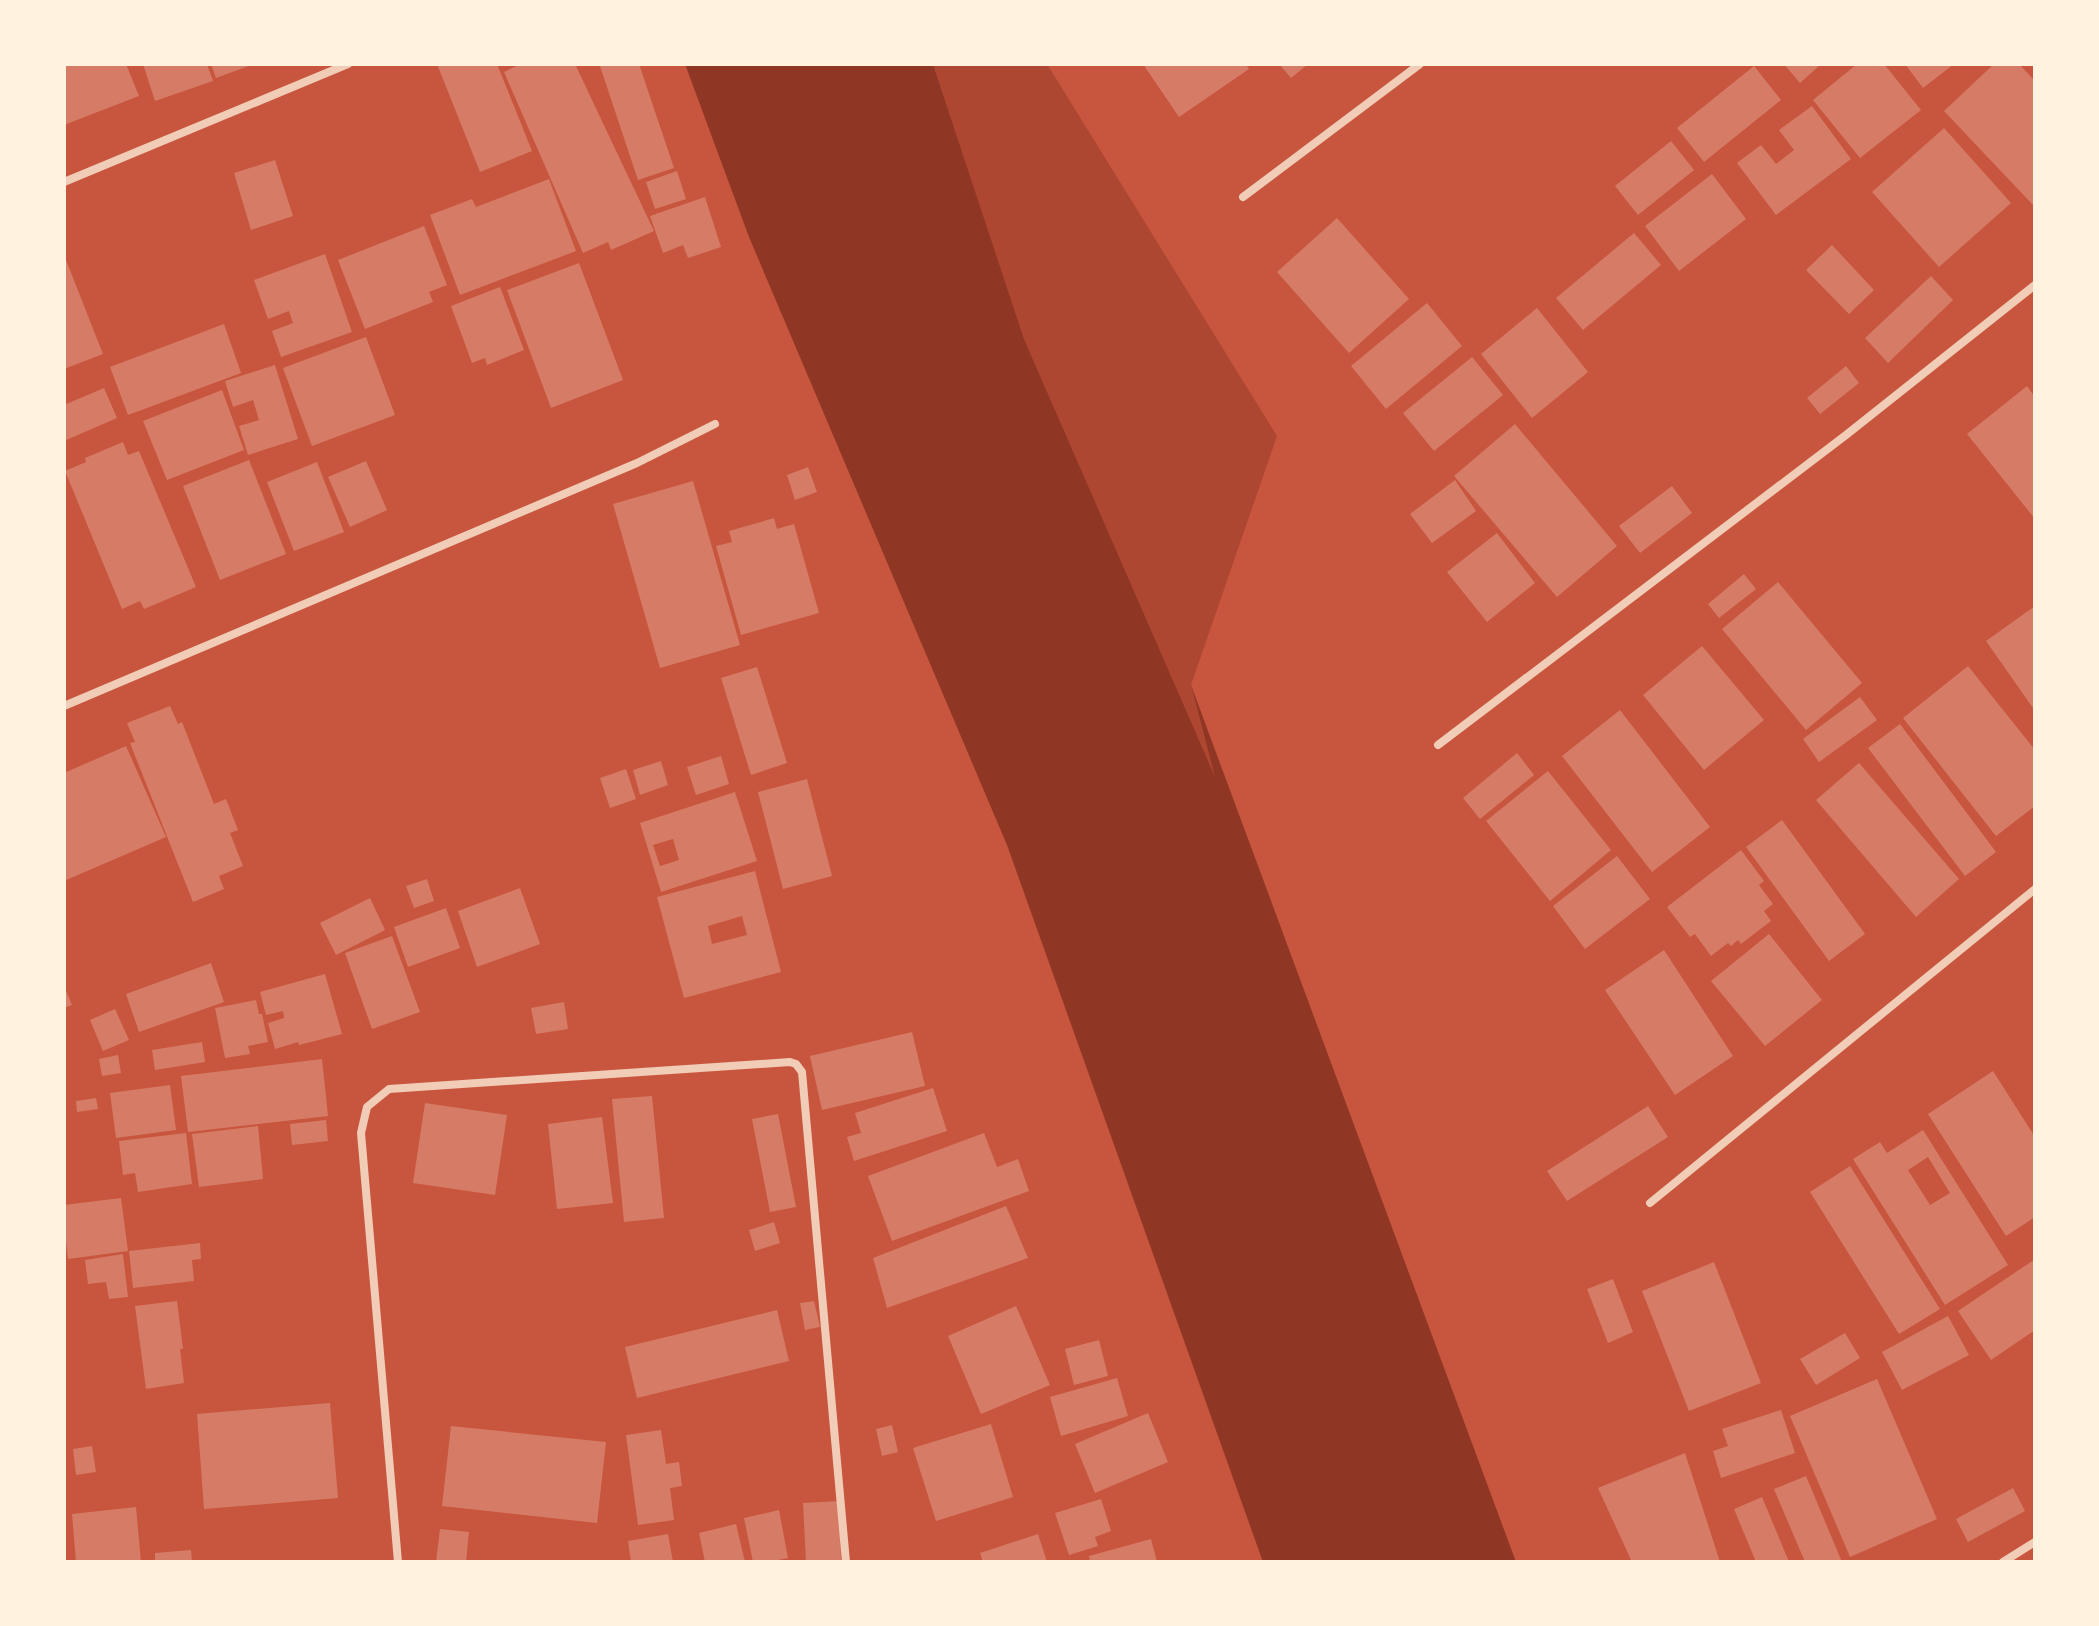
<svg xmlns="http://www.w3.org/2000/svg" width="2099" height="1626" viewBox="0 0 2099 1626" font-family="'Titillium Web',sans-serif">
<rect width="100%" height="100%" fill="#c8553d"/>
<path fill="#ae4732" d="M933,64H1047L1277,436L1191,685L1217,784L1024,339Z"/>
<path fill="#8f3625" d="M685,64H933L1024,339L1215,777L1191,685L1516,1562H1263L1007,845L749,237Z"/>
<path fill="#d67c66" fill-rule="evenodd" d="M64,64H126L139,96L64,125Z
M143,64H207L213,81L155,101Z
M211,64H254L216,78Z
M437,64H497L532,151L480,172Z
M521,64H575L654,231L611,250L608,242L583,253L504,72Z
M606,64H639L674,168L638,180L600,66Z
M1143,64H1246L1249,69L1179,117Z
M1279,64H1308L1291,78Z
M1784,64H1821L1800,83Z
M1857,64H1884L1921,110L1860,158L1813,100Z
M1905,64H1954L1923,88Z
M1994,64H2019L2035,81V204L2033,205L1944,111Z
M1754,66L1781,100L1704,162L1677,128Z
M1812,106L1851,159L1776,215L1737,163L1761,145L1776,164L1794,150L1779,130Z
M1944,128L2011,203L1939,267L1872,192Z
M1671,141L1694,170L1638,215L1615,186Z
M275,160L293,216L251,230L234,173Z
M677,171L686,199L655,209L646,182Z
M1712,174L1746,219L1679,271L1645,226Z
M549,179L576,251L460,295L430,215L472,199L476,207Z
M705,197L721,247L688,258L683,245L663,253L650,216Z
M1337,218L1409,299L1349,353L1277,272Z
M424,226L447,285L429,292L433,302L365,329L338,260Z
M1634,233L1661,265L1583,330L1556,298Z
M1832,245L1874,290L1849,314L1806,270Z
M325,254L352,332L281,357L272,331L293,323L289,311L268,319L254,280Z
M64,255L103,354L64,369Z
M579,263L623,380L551,408L507,290Z
M1931,276L1953,300L1888,363L1865,338Z
M500,287L524,350L487,365L485,358L472,363L451,306Z
M1427,303L1462,346L1386,409L1351,366Z
M1537,308L1588,372L1532,418L1481,354Z
M224,324L241,373L128,415L110,367Z
M366,337L395,415L312,446L283,368Z
M1472,357L1503,395L1434,451L1403,413Z
M275,365L298,439L248,455L239,426L259,420L253,400L233,407L225,381Z
M1846,366L1859,383L1820,414L1807,398Z
M2027,386L2035,397V519L1967,434Z
M104,388L117,418L64,441V405Z
M222,390L244,450L167,480L143,421Z
M1515,424L1617,546L1557,597L1454,476Z
M123,442L128,455L139,451L196,587L144,609L140,601L122,609L65,471L86,462L85,458Z
M249,460L286,554L220,580L183,486Z
M366,461L387,510L350,527L328,477Z
M317,462L344,532L294,551L267,482Z
M808,467L817,492L795,500L787,475Z
M1455,480L1476,511L1432,543L1410,514Z
M693,481L740,645L660,668L613,504Z
M1672,486L1692,513L1640,553L1619,526Z
M774,518L777,529L794,524L819,613L741,635L716,546L732,542L729,531Z
M1497,533L1535,583L1487,622L1447,572Z
M1744,574L1756,589L1719,618L1708,604Z
M1778,582L1862,683L1806,730L1722,629Z
M2035,606V711L1986,641Z
M1702,646L1764,720L1704,770L1643,695Z
M1968,666L2035,750V806L1996,836L1903,718Z
M757,667L787,763L751,775L721,678Z
M1860,697L1877,720L1819,762L1803,739Z
M170,706L178,724L182,722L214,804L226,799L238,830L230,833L243,866L219,876L224,889L193,902L130,743L135,742L127,723Z
M1620,710L1710,827L1652,872L1562,756Z
M1900,724L1996,852L1965,876L1868,748Z
M126,746L166,837L64,881V773Z
M1517,753L1534,775L1480,819L1463,798Z
M721,756L729,784L696,795L687,767Z
M661,761L668,785L640,795L633,770Z
M1859,763L1959,879L1916,917L1816,800Z
M626,769L636,799L610,808L600,778Z
M1548,771L1611,850L1550,901L1486,821Z
M807,779L832,876L783,889L758,792Z
M735,792L757,861L661,892L640,823ZM673,839L679,860L660,866L653,845Z
M1782,820L1865,934L1829,961L1746,847Z
M1741,850L1764,881L1759,885L1773,904L1764,911L1771,921L1741,944L1738,940L1731,946L1728,943L1711,956L1695,934L1690,937L1667,907Z
M1617,856L1650,899L1585,949L1553,906Z
M755,871L781,972L684,998L657,897ZM742,916L747,935L712,944L708,926Z
M427,879L434,901L414,908L406,886Z
M520,888L540,944L477,967L458,911Z
M370,898L385,930L336,955L320,923Z
M446,908L460,948L408,967L394,927Z
M1769,934L1822,1000L1765,1046L1711,981Z
M392,936L420,1012L372,1029L345,953Z
M1664,950L1733,1056L1675,1095L1605,990Z
M211,963L224,1002L139,1032L126,994Z
M325,974L342,1034L299,1045L298,1042L275,1049L268,1023L284,1018L283,1011L266,1015L260,992Z
M64,986L72,1005L64,1008Z
M256,1000L259,1014H262L268,1042L248,1046L250,1054L225,1058L215,1008Z
M564,1002L568,1029L536,1034L531,1008Z
M115,1009L129,1040L103,1051L90,1020Z
M912,1032L925,1086L822,1110L810,1056Z
M202,1042L205,1062L155,1070L152,1050Z
M118,1055L121,1073L102,1076L99,1059Z
M322,1059L328,1116L188,1132L181,1076Z
M1993,1071L2035,1137V1217L2006,1236L1928,1114Z
M170,1085L176,1130L116,1138L110,1093Z
M933,1088L947,1131L854,1161L847,1137L861,1133L855,1113Z
M652,1096L664,1218L624,1222L612,1099Z
M96,1098L98,1109L77,1112L76,1101Z
M425,1103L507,1115L495,1195L413,1183Z
M1648,1106L1668,1137L1567,1201L1547,1171Z
M778,1114L796,1207L770,1212L752,1119Z
M602,1117L613,1203L557,1209L548,1124Z
M326,1120L328,1141L292,1145L290,1124Z
M258,1126L263,1179L199,1187L192,1134Z
M1923,1130L2008,1265L1945,1305L1853,1159L1880,1142L1887,1153ZM1928,1157L1950,1193L1930,1205L1908,1170Z
M186,1133L192,1184L138,1192L135,1173L123,1175L119,1141Z
M984,1133L997,1167L1018,1159L1029,1191L892,1241L868,1176Z
M1850,1166L1940,1309L1899,1334L1810,1192Z
M121,1198L128,1251L68,1259L64,1224V1205Z
M1006,1206L1028,1258L887,1308L873,1258Z
M774,1222L780,1243L755,1251L749,1230Z
M200,1243L201,1259L192,1260L194,1281L133,1288L129,1251Z
M123,1254L128,1297L109,1299L106,1282L88,1284L85,1260Z
M2035,1259V1330L1991,1360L1958,1311Z
M1714,1262L1761,1383L1689,1411L1642,1291Z
M1613,1279L1633,1332L1608,1343L1587,1289Z
M177,1301L183,1349H180L184,1383L146,1389L135,1306Z
M814,1301L820,1327L805,1330L800,1303Z
M1016,1306L1050,1385L981,1414L948,1336Z
M777,1310L789,1361L637,1398L625,1347Z
M1948,1316L1969,1355L1902,1390L1882,1352Z
M1845,1333L1860,1358L1816,1385L1800,1359Z
M1099,1340L1108,1376L1074,1385L1065,1349Z
M1117,1378L1128,1416L1061,1436L1050,1397Z
M1877,1379L1937,1519L1850,1557L1790,1416Z
M330,1403L338,1498L204,1509L197,1414Z
M1781,1410L1795,1453L1721,1478L1713,1451L1728,1446L1722,1429Z
M1148,1413L1168,1462L1095,1493L1075,1444Z
M991,1424L1013,1497L936,1521L913,1448Z
M892,1425L898,1452L882,1456L876,1429Z
M451,1426L606,1442L597,1523L442,1506Z
M661,1430L666,1464L679,1462L682,1486L670,1488L674,1520L638,1525L626,1435Z
M92,1446L96,1472L76,1475L73,1449Z
M1685,1453L1720,1562H1632L1598,1488Z
M1806,1476L1842,1562H1805L1774,1489Z
M2013,1488L2025,1511L1968,1542L1956,1519Z
M1762,1497L1789,1562H1756L1734,1509Z
M1101,1499L1111,1531L1095,1537L1098,1546L1069,1555L1055,1513Z
M839,1501L841,1562H806L803,1503Z
M136,1507L141,1562H76L72,1514Z
M779,1510L788,1558L768,1562H753L744,1518Z
M736,1524L745,1562H705L699,1533Z
M440,1529L469,1532L466,1562H436Z
M668,1534L673,1562H631L628,1541Z
M1038,1534L1047,1562H983L980,1553Z
M1151,1539L1157,1562H1090L1089,1556Z
M191,1550L192,1562H155V1553Z"/>
<g fill="none" stroke-linecap="round" stroke-linejoin="round">
<path stroke="#f1ccb7" stroke-width="8" d="M64,182L348,64
M1243,197L1420,64
M64,706L637,463L715,424
M1438,745L1846,435L2035,285
M1650,1203L2035,889
M398,1562L361,1133L367,1107L389,1089L790,1062L796,1064L802,1072L846,1562
M2003,1562L2035,1542"/>
</g>
<rect width="2099" height="1626" fill="none" stroke="#fff3e0" stroke-width="132"/>
</svg>
